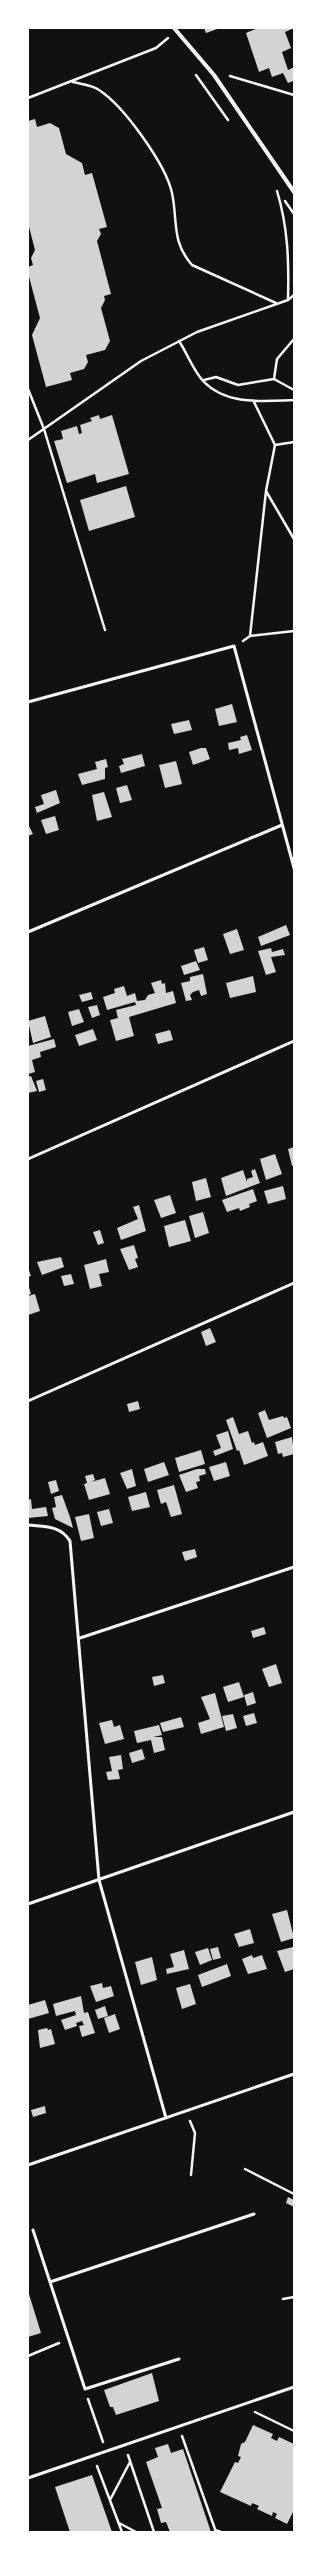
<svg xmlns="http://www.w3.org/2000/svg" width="322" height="2560" viewBox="0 0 322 2560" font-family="'Work Sans',sans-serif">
<rect width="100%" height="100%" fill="#111"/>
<path fill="#d3d3d3" d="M204,28H220L206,33Z
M258,28H294L285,32L291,48L282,52L288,70L294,67V84L293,81L288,83L283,73L272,77L269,68L259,72L246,33Z
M35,119L37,127L50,123L59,128L66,154L82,163L85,175L92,173L107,227L99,229L101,234L97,241L111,294L104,296L105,300L101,308L110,341L105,350L86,355L88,362L84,369L70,373L72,380L46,387L32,335L40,318L28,273V267L33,265L31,258L35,250L28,223V121Z
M99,415L100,419L112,415L129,474L97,483L95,474L67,483L54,441L63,439L61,431L77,426L79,434L82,433L80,425L92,421L90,418Z
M126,486L135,517L89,531L80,500Z
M232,704L237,722L219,726L215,709Z
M189,720L192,730L174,734L171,724Z
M247,735L252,750L239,754L238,748L229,750L228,743L241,740L240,737Z
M201,748H206L210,759L193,765L189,752Z
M142,754L145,766L121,773L119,766L124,764L122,759Z
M106,759L108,767L105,768V779L82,785L78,774L97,769L95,762Z
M176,761L182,784L165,788L159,765Z
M127,785L132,800L120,803L116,788Z
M56,790L60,803L37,813L35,807L44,804L41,795Z
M104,792L112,817L97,821L92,795Z
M55,816L59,830L46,834L41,820Z
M28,824L33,834L28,836Z
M286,925L290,935L261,946L258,937Z
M237,929L244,950L230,954L223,934Z
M204,947L208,960L198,963L194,950Z
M271,948L272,952L283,949L285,955L271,957L276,972L266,975L258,951Z
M196,961L200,970L184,975L181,966Z
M203,974L207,994L201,996L199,990L193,992L190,995L192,1000L186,1001L181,983L190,981V977Z
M253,976L256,992L230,998L226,983Z
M161,980L162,984L165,983L166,993L173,991L176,1003L129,1017L134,1036L116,1041L110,1020L118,1018L116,1010L136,1005L135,1002L107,1010L103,997L115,993L114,989L124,986L127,996L135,993L137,1001L145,1000L148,995L155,993L151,983Z
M91,992L93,999L82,1002L79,995Z
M97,1005L100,1015L92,1018L88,1007Z
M79,1009L84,1022L72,1026L68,1012Z
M45,1016L51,1037L33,1043L28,1021Z
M93,1029L97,1040L79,1046L75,1035Z
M170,1030L173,1040L158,1044L155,1034Z
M54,1039L56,1047L40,1052L41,1057L32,1060L35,1072L28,1074V1046Z
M31,1076L37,1091L28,1093V1077Z
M43,1079L46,1090L39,1092L36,1081Z
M294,1147V1165L292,1166L288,1149Z
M275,1154L282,1174L266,1180L260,1159Z
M255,1169L260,1183L226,1196L221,1178L243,1170L247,1182V1179L253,1177L251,1171Z
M206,1178L211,1197L196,1201L192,1182Z
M283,1186L286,1199L268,1204L264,1191Z
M253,1189L257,1201L249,1204L250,1207L240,1211L239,1208L227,1212L222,1200Z
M170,1195L176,1213L161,1218L154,1200Z
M139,1205L146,1231L121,1240L117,1228L138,1219L133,1207Z
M203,1212L209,1233L195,1238L189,1216Z
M185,1220L191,1241L169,1247L164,1226Z
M100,1230L104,1243L98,1245L93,1232Z
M134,1245L138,1258L135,1259L138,1267L129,1270L120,1249Z
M61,1257L64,1267L42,1275L37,1262Z
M106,1259L109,1272L99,1274L102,1286L90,1289L84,1265Z
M28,1268L31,1276L28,1277Z
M71,1274L74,1284L64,1286L61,1276Z
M28,1284L31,1294L28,1295Z
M35,1294L40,1311L28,1315V1296Z
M210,1328L216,1342L206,1346L201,1332Z
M138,1401L140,1409L129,1412L127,1404Z
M265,1410L269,1420L283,1416L284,1418L287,1417L291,1428L267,1438L258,1413Z
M233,1417L239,1434L248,1431L252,1443L254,1442L255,1445L263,1442L268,1456L244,1465L239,1450L237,1451L226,1420Z
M228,1431L233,1449L215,1456L213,1451L221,1448L216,1435Z
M292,1437L294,1454L283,1457L282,1453L278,1454L275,1442Z
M201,1450L205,1464L179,1472L175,1458Z
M164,1462L169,1475L148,1482L144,1469Z
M226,1462L230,1476L214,1481L209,1467Z
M132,1469L136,1486L127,1489L120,1473Z
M197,1469H205L206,1474L199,1476L200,1481L196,1482L198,1488L186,1492L179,1475Z
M93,1474L95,1480L91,1482L105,1478L110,1494L89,1500L84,1484L87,1483L85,1476Z
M56,1480L59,1491L51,1494L48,1482Z
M174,1485L182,1514L171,1517L166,1502L161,1504L157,1490Z
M146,1492L150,1507L132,1511L128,1497Z
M62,1495L70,1517L73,1528L55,1519L52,1508L56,1507L54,1497Z
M31,1499L32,1509L46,1507L48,1516L28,1518V1500Z
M109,1509L113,1523L101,1526L97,1512Z
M89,1514L94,1538L81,1541L75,1517Z
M195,1549L197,1557L185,1561L182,1552Z
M264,1627L266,1634L253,1638L251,1631Z
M276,1664L282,1683L269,1687L262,1669Z
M163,1675L165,1683L154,1686L152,1677Z
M239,1682L244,1697L228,1702L223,1687Z
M253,1692L256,1703L247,1706L244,1695Z
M215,1693L224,1727L201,1734L198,1723L210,1719L201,1697Z
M254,1713L257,1723L246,1726L243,1716Z
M233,1714L237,1728L226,1731L222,1716Z
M181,1717L184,1727L163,1732L160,1723Z
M112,1720L114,1727L120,1725L124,1739L105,1744L99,1723Z
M159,1725L162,1735L153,1737H162L165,1750L154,1753L151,1740L137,1743L134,1731Z
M142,1749L145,1759L132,1763L129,1753Z
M121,1755L123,1769L118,1770L120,1779L108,1780L106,1772L112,1771L109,1757Z
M287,1910L294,1938L281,1942L272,1914Z
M250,1929L254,1943L239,1947L234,1934Z
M218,1947L221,1958L213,1960L210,1949Z
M293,1947L294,1969L285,1972L277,1951Z
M208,1948L212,1960L200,1965L195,1952Z
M184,1950L189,1969L167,1974L166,1969L174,1967L170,1954Z
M252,1955L253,1958L262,1955L267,1969L248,1974L242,1959Z
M152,1957L157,1980L141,1985L135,1962Z
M227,1964L231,1976L202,1987L198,1975Z
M102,1983L103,1988L111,1986L114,1996L96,2002L90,1986Z
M190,1984L196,2004L182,2009L176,1988Z
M81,1996L84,2013L88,2012L95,2033L82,2037L79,2026L84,2025L82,2021L76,2023L77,2026L65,2030L61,2020L76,2015L75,2011L56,2016L53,2004Z
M45,2000L49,2013L28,2019V2005Z
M105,2006L108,2016L98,2019L95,2010Z
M115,2014L120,2029L109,2033L104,2018Z
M47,2028L48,2030L51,2029L55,2044L40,2048L38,2030Z
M45,2106L46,2113L33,2117L31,2110Z
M288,2197L294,2200V2207L286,2203Z
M28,2291L41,2333L28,2337Z
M152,2373L159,2401L116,2415L113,2407H110L104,2390Z
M253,2425L273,2434L271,2438L277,2441L279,2437L294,2444V2510L287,2524L275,2518L277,2514L273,2512L272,2516L257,2509L259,2506L252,2503L251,2506L220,2492L235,2462L238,2463L241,2457L238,2456L241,2444L245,2442Z
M168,2444L171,2453L183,2449L211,2532H170L166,2522L161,2523L157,2509L162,2508L146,2462L158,2457L155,2448Z
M92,2475L112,2532H70L55,2487Z"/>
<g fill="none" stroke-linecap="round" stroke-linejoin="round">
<path stroke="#f5f5f5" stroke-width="2.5" d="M196,75L228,120
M230,76L294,95
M73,82C81,84 93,85 99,90C124,106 166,165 172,193C178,221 171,241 192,265L276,303
M28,98L156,48L168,38
M277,191C288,227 289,262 288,299
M285,201L294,214
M179,341C187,353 193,370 203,381C227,406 263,401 294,400
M274,379L277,359L294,339
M204,380L216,377L238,385L274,379L294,390
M28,389L44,429L105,630
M28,440L141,361L197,332L288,300L294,295
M275,445L294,442
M266,491L294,539
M250,636L294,631
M243,641L250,636L266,491L275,445L254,402
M190,2121L195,2133L191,2175
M245,2169L294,2194
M283,2299L294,2297
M28,2356L59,2343
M88,2399L103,2442
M255,2412L294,2431
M182,2436L216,2532
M128,2455L154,2532
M97,2466L122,2532
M110,2500L130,2462
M119,2523L136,2532
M215,2530L221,2532"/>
<path stroke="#f5f5f5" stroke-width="3" d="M28,702L234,646L294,868
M28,932L282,825
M28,1159L294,1041
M28,1401L294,1283
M28,1525C45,1527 60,1525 70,1541L99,1880L166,2118
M80,1638L294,1567
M28,1904L294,1812
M28,2165L294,2074
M33,2230L85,2389L179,2359
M50,2282L254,2214
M28,2478L294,2387"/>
<path stroke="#f5f5f5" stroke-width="4" d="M174,28L214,75L294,192"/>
</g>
<rect width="322" height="2560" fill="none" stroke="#ffffff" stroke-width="58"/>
</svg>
